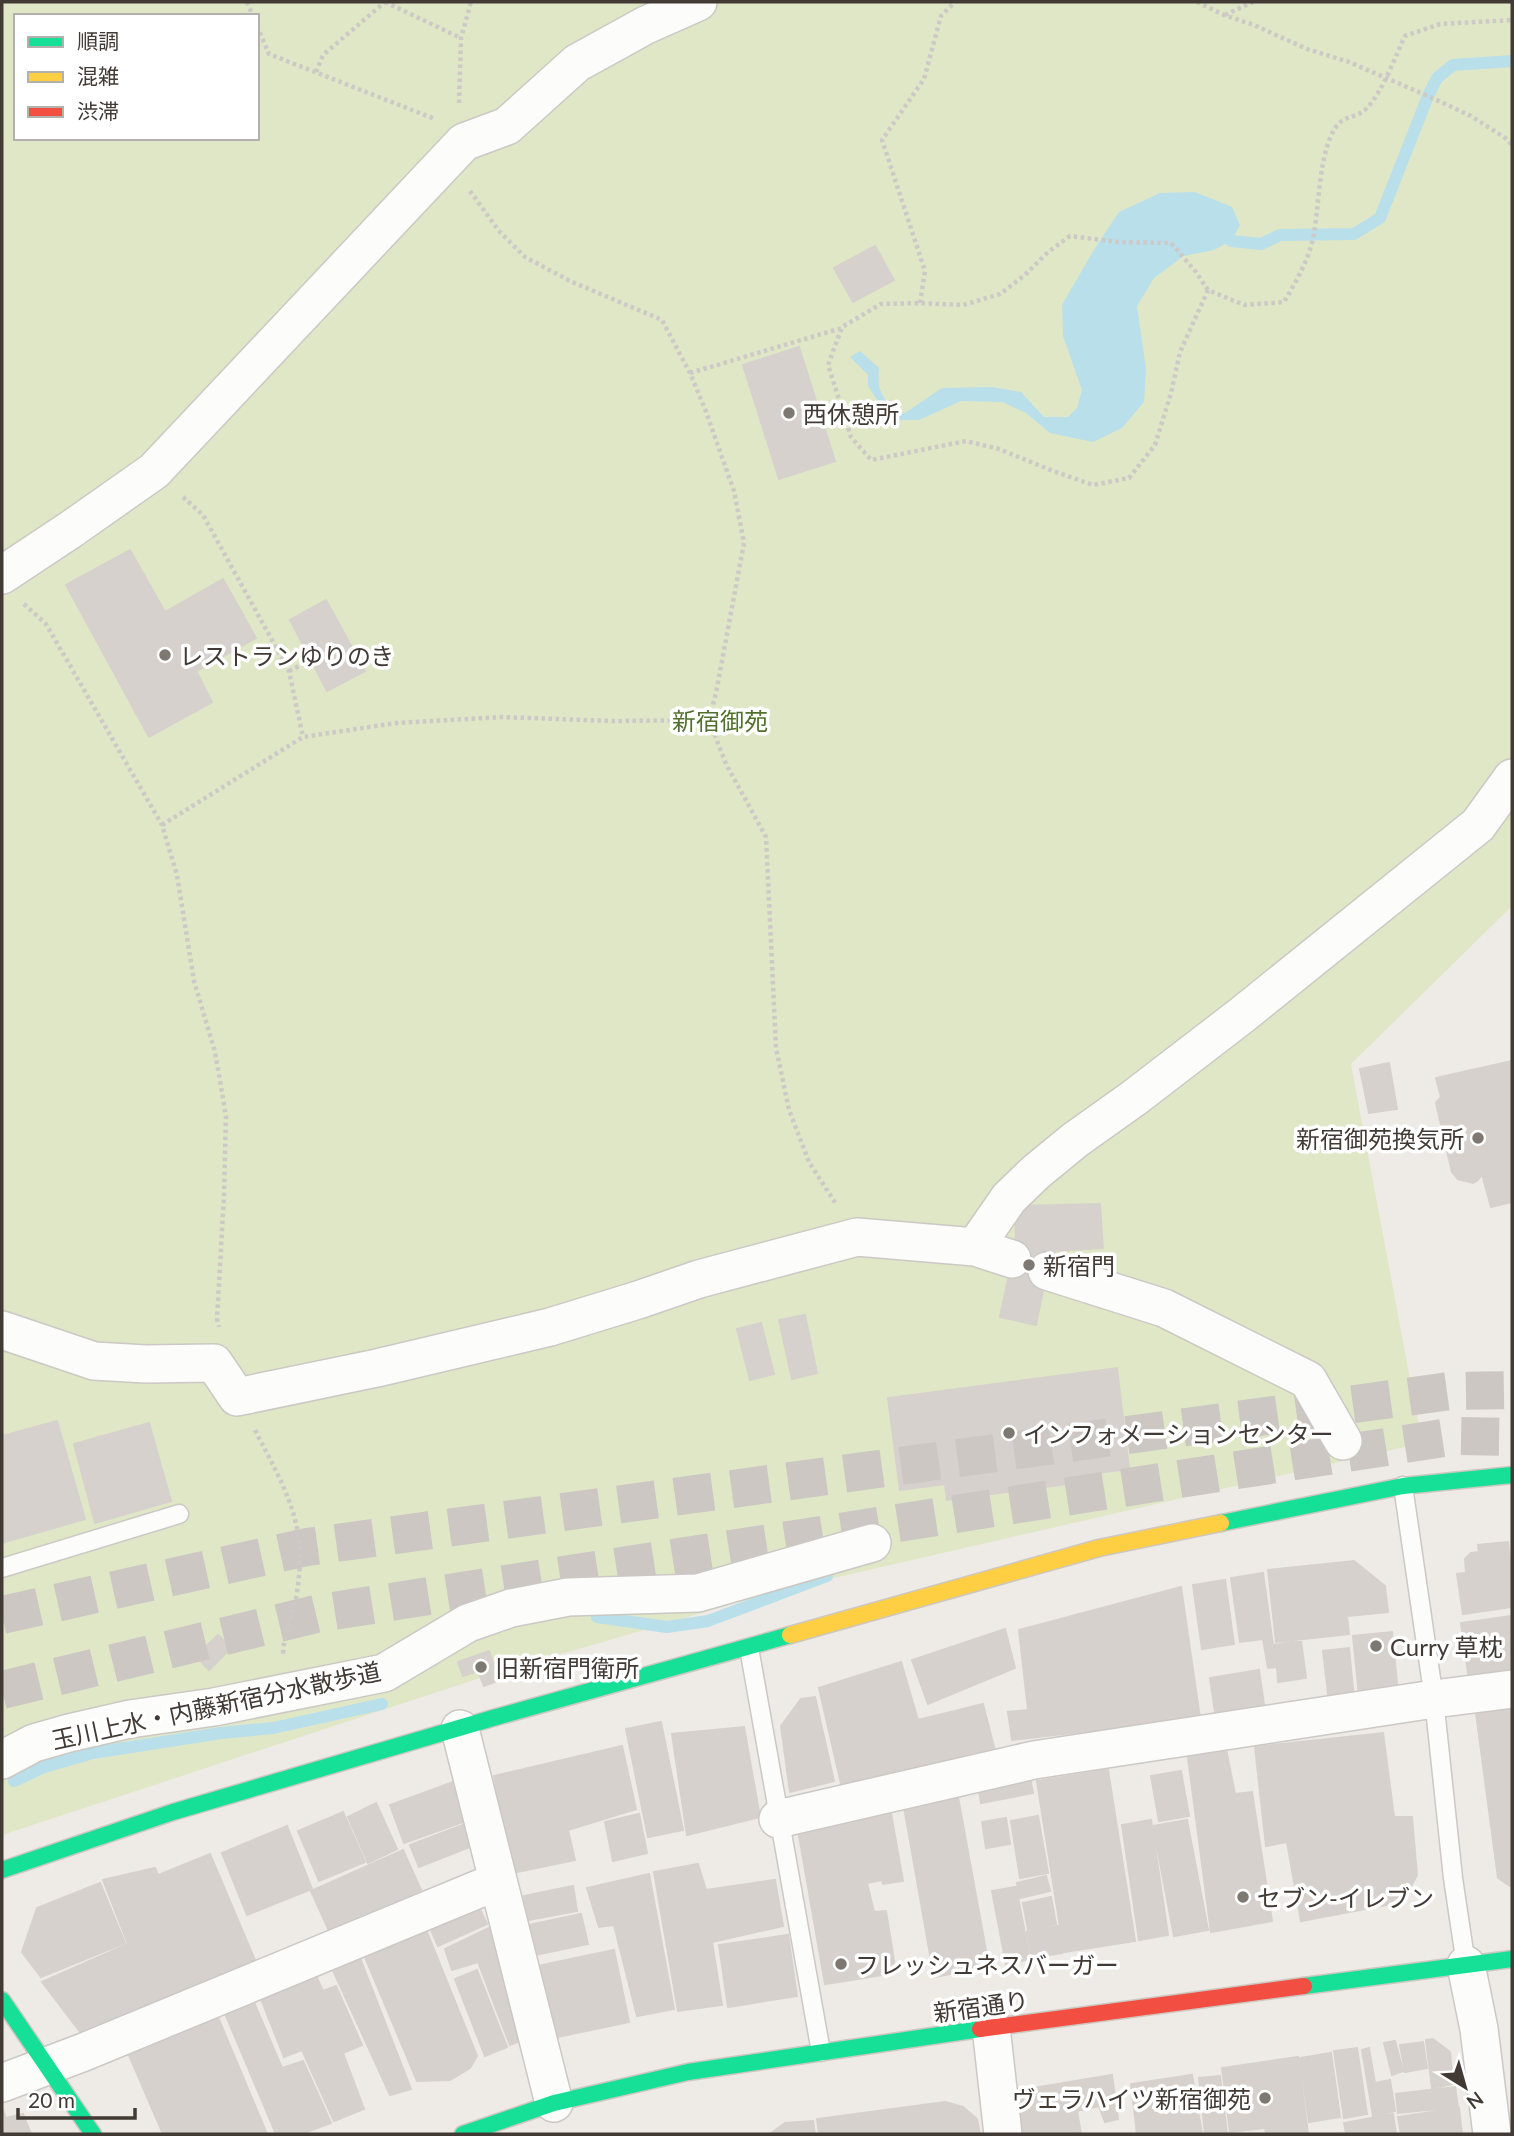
<svg xmlns="http://www.w3.org/2000/svg" width="1514" height="2136" viewBox="0 0 1514 2136" font-family="Lato,'Noto Sans JP',sans-serif">
<rect width="100%" height="100%" fill="#eeeae6"/>
<path fill="#e0e7c7" fill-rule="evenodd" d="M2,2H1512V906L1351,1064L1422,1443L777,1591L480,1678L2,1835ZM16,16H257V138H16Z"/>
<path fill="#b8dfea" d="M1195,192L1232,207L1240,225L1231,241L1214,250L1184,256L1154,278L1137,306L1146,369L1144,402L1122,428L1093,442L1050,433L1026,413L1002,402L961,401L919,420H898L885,412L868,386V375L850,357L860,351L879,368C877,391 881,395 896,412L905,413L942,388L992,387L1021,392L1044,417H1068L1077,408L1082,390L1063,336L1062,305L1095,248L1119,212L1160,193Z"/>
<g fill="none" stroke-linecap="round" stroke-linejoin="round">
<path stroke="#b8dfea" stroke-width="12" d="M1231,241L1261,244L1280,235L1354,234L1380,218L1428,96L1437,78L1453,65L1512,61
M597,1617L667,1627L708,1621L827,1576
M14,1781L44,1767L93,1753L221,1733L273,1728L382,1704"/>
</g>
<path fill="#d6d1cd" stroke="#d6d1cc" stroke-width="2" d="M875,246L894,280L853,302L834,268Z
M799,347L835,461L779,479L743,365Z
M130,550L165,612L223,579L256,638L196,671L212,702L149,737L66,585Z
M326,600L365,671L327,691L290,620Z
M1512,1061V1202L1491,1207L1482,1174L1478,1180L1473,1183L1458,1179L1452,1172L1436,1103L1441,1097L1436,1078Z
M1389,1063L1397,1109L1369,1113L1360,1069Z
M1100,1204L1103,1248L1051,1251L1036,1325L1000,1317L1016,1241L1015,1206Z
M805,1315L817,1373L792,1379L779,1320Z
M761,1323L774,1374L750,1380L737,1329Z
M1117,1368L1129,1469L1075,1476V1483L947,1500L945,1484L900,1490L888,1398Z
M57,1421L85,1519L2,1543V1436Z
M149,1423L171,1501L95,1523L74,1444Z
M1508,1542L1512,1578V1607L1463,1614L1457,1574L1466,1573L1465,1559L1471,1553L1479,1552L1478,1545Z
M1354,1561L1385,1586L1388,1612L1347,1616L1349,1634L1276,1642L1268,1570Z
M1263,1573L1273,1645L1301,1641L1306,1678L1278,1682L1277,1667L1268,1668L1263,1639L1240,1642L1231,1578Z
M1225,1580L1234,1644L1202,1649L1193,1585Z
M1181,1587L1200,1718L1012,1740L1008,1712L1028,1710L1019,1630Z
M1512,1616V1675L1469,1680L1461,1623Z
M1005,1629L1015,1668L928,1704L912,1660Z
M1392,1632L1398,1693L1359,1696L1353,1636Z
M218,1635L231,1648L209,1670L196,1656Z
M1349,1648L1354,1699L1329,1702L1323,1651Z
M489,1651L493,1663L500,1661L506,1678L484,1686L478,1671L463,1676L458,1662Z
M901,1662L918,1720L983,1704L996,1755L842,1788L819,1688Z
M1259,1670L1265,1712L1216,1719L1210,1678Z
M815,1697L834,1781L790,1792L781,1726L801,1699Z
M1512,1708V1886H1510L1498,1878L1476,1713Z
M661,1722L683,1830L648,1837L626,1729Z
M744,1727L760,1817L687,1835L672,1734Z
M1383,1733L1394,1817H1412L1417,1875L1409,1890L1386,1905L1301,1921L1287,1842L1266,1846L1255,1747Z
M1225,1744L1235,1794L1252,1792L1272,1921L1211,1932L1187,1750Z
M622,1746L636,1809L568,1830L575,1860L512,1873L494,1776Z
M1028,1768L1033,1793L981,1803L977,1778Z
M1108,1770L1135,1941L1064,1952L1037,1781Z
M1181,1771L1189,1816L1159,1821L1151,1776Z
M453,1782L466,1821L404,1843L390,1805Z
M958,1797L989,1967L934,1977L904,1807Z
M376,1803L397,1849L368,1863L348,1817Z
M890,1808L903,1881L883,1884L882,1880L867,1883L874,1912L886,1911L896,1973L825,1984L798,1830Z
M343,1812L365,1862L319,1881L298,1831Z
M639,1814L647,1853L613,1861L605,1822Z
M1038,1816L1048,1873L1020,1878L1011,1821Z
M1006,1818L1010,1844L986,1848L982,1822Z
M1151,1820L1168,1935L1139,1940L1122,1825Z
M1187,1820L1208,1930L1174,1936L1153,1826Z
M465,1824L470,1847L419,1867L410,1845Z
M287,1826L312,1889L247,1915L222,1853Z
M403,1850L421,1890L329,1931L311,1891Z
M210,1854L257,1965L206,1987L158,1875Z
M698,1864L706,1890L775,1880L783,1926L712,1942L722,2005L678,2011L654,1872Z
M155,1868L206,1988L84,2037L42,1982L128,1944L103,1880Z
M649,1874L674,2009L637,2016L614,1925L599,1927L587,1888Z
M1046,1876L1050,1891L1020,1898L1017,1883Z
M100,1883L125,1943L41,1977L22,1952L37,1908Z
M573,1886L577,1911L528,1920L524,1896Z
M1016,1887L1030,1959L1006,1964L992,1891Z
M1051,1897L1056,1924L1028,1930L1023,1903Z
M476,1901L487,1924L438,1946L428,1923Z
M581,1914L588,1944L530,1956L524,1926Z
M1058,1926L1062,1953L1032,1958L1027,1932Z
M425,1927L477,2056L470,2068L450,2080L417,2081L365,1957Z
M489,1928L520,2041L510,2045L478,1962L452,1970L445,1949Z
M788,1935L797,1996L728,2007L719,1945Z
M614,1950L629,2022L548,2039L533,1967Z
M360,1958L411,2089L390,2095L332,1968Z
M477,1970L507,2047L485,2056L455,1979Z
M316,1976L323,1991L336,1986L362,2045L343,2053L364,2109L334,2121L302,2050L284,2057L261,1999Z
M253,2000L282,2068L303,2061L331,2123L301,2134H276L224,2011Z
M217,2015L267,2134H163L128,2053Z
M1433,2039L1450,2052L1453,2084L1432,2088L1426,2040Z
M1395,2041L1403,2071L1392,2075L1384,2043Z
M1423,2042L1427,2068L1405,2072L1400,2045Z
M1357,2048L1367,2114L1344,2118L1334,2051Z
M1369,2048L1375,2083L1390,2080L1395,2111L1373,2116L1362,2050Z
M1331,2053L1340,2117L1309,2122L1300,2058Z
M1298,2057L1308,2134H1266L1265,2128L1230,2132L1222,2068Z
M1112,2075L1118,2119L1105,2122L1099,2106L1077,2111L1081,2134H1014L1012,2116L1028,2089Z
M1192,2075L1202,2134H1137L1131,2084Z
M1220,2076L1227,2134H1205L1199,2078Z
M1455,2087L1458,2107L1398,2113L1396,2094Z
M945,2102L963,2107L977,2119L980,2134H819L817,2119Z
M2,2108L6,2118L23,2114L31,2134H2Z
M1459,2108L1462,2134H1401L1398,2117Z
M1393,2114L1396,2134H1346L1344,2123Z
M813,2121L815,2134H770L785,2123Z"/>
<g fill="none" stroke-linecap="round" stroke-linejoin="round">
<path stroke="#ccc7c2" stroke-width="38" stroke-dasharray="38 19" stroke-linecap="butt" d="M2,1615L307,1547L1450,1391L1512,1390
M2,1690L320,1613L1456,1436L1512,1437"/>
<defs>
<path id="lane" d="M1403,1486L1434,1699L1453,1878L1466,1965
M2,1568L179,1514
M749,1648L821,2052"/>
<path id="street" d="M2,575L70,530L154,471L464,142L507,126L577,63L646,25L698,2
M975,1247L1009,1198L1036,1172L1075,1140L1134,1098L1242,1015L1478,825L1512,778
M1047,1271L1164,1308L1308,1380L1343,1441
M2,1330L94,1361L146,1364L214,1363L237,1397L377,1368L550,1327L638,1300L699,1279L857,1237L975,1247L1012,1259
M460,1729L554,2103
M2,1760L34,1743L69,1733L130,1719L214,1707L384,1673L468,1623L511,1608L568,1597L698,1593L872,1543
M778,1819L1034,1760L1434,1699L1512,1689
M1466,1965L1479,2029L1492,2134
M991,2027L1003,2134
M2,2083L84,2052L498,1881"/>
<path id="fast" d="M1221,1523L1403,1486L1512,1475
M2,1870L173,1812L493,1718L790,1635
M1304,1986L1512,1959
M2,2000L93,2134
M463,2134L554,2103L688,2072L980,2029"/>
<path id="slow" d="M790,1635L1099,1548L1221,1523"/>
<path id="jam" d="M980,2029L1304,1986"/>
</defs>
<use href="#lane" stroke="#ccc8c4" stroke-width="21"/>
<use href="#street" stroke="#ccc8c4" stroke-width="40"/>
<use href="#fast" stroke="#cec7bf" stroke-width="19"/>
<use href="#slow" stroke="#cec7bf" stroke-width="19"/>
<use href="#jam" stroke="#cec7bf" stroke-width="19"/>
<path stroke="#ccc9c6" stroke-width="4.5" stroke-dasharray="3.5 3.5" stroke-linecap="butt" d="M247,2L253,16
M385,2L461,38
M1197,2L1224,15L1254,25L1307,49L1349,62L1428,96L1471,116L1507,139L1512,145
M1225,15L1253,2
M257,26L269,54L435,119
M316,72L323,55L385,2
M459,103L461,38L471,2
M470,191L499,231L525,257L570,281L662,320L690,373L705,409L734,491L744,543L716,693L709,720L726,764L766,837L776,1048L789,1110L809,1162L836,1204
M1208,290L1180,352L1171,393L1155,445L1129,478L1093,485L1053,471L999,449L966,441L871,460L851,437L828,365L842,327L881,304L920,303L963,305L1000,294L1025,275L1048,252L1070,236L1118,242L1171,243L1196,272L1208,290L1244,305L1284,302C1297,280 1310,258 1314,233C1319,204 1319,163 1331,136C1342,111 1353,122 1367,108C1383,91 1395,57 1405,36L1440,24L1512,20
M920,303L925,271L882,140L924,79L941,16L955,2
M690,373L842,328
M183,497L203,515L289,671L303,737
M24,604L46,624L162,825L177,875L194,981L215,1052L226,1116L224,1195L217,1319L219,1327
M289,671L311,660
M162,825L303,737L396,723L503,717L614,721L709,720
M255,1430C285,1489 308,1523 297,1592C294,1615 284,1630 283,1654"/>
<use href="#lane" stroke="#fcfcfb" stroke-width="18"/>
<use href="#street" stroke="#fcfcfb" stroke-width="37"/>
<use href="#fast" stroke="#16e098" stroke-width="16"/>
<use href="#slow" stroke="#ffcf43" stroke-width="16"/>
<use href="#jam" stroke="#f24e42" stroke-width="16"/>
</g>
<g fill="#7e7872" stroke="#fff" stroke-width="2.5">
<circle cx="789" cy="413" r="7"/>
<circle cx="165" cy="655" r="7"/>
<circle cx="1478" cy="1138" r="7"/>
<circle cx="1029" cy="1265" r="7"/>
<circle cx="1009" cy="1433" r="7"/>
<circle cx="1376" cy="1646" r="7"/>
<circle cx="481" cy="1667" r="7"/>
<circle cx="1243" cy="1897" r="7"/>
<circle cx="841" cy="1964" r="7"/>
<circle cx="1265" cy="2098" r="7"/>
</g>
<g text-anchor="middle" dominant-baseline="central" stroke-width="7" stroke-linejoin="round" paint-order="stroke">
<g font-size="24" fill="#423a34" stroke="#fff" text-anchor="start">
<text x="803" y="413">西休憩所</text>
<text x="179" y="655">レストランゆりのき</text>
<text x="1464" y="1138" text-anchor="end">新宿御苑換気所</text>
<text x="1043" y="1265">新宿門</text>
<text x="1023" y="1433">インフォメーションセンター</text>
<text x="1390" y="1646">Curry 草枕</text>
<text x="495" y="1667">旧新宿門衛所</text>
<text x="1257" y="1897">セブン-イレブン</text>
<text x="855" y="1964">フレッシュネスバーガー</text>
<text x="1251" y="2098" text-anchor="end">ヴェラハイツ新宿御苑</text>
</g>
<g font-size="24" fill="#51702b" stroke="#fff">
<text x="720" y="720">新宿御苑</text>
</g>
<g font-size="24" fill="#423a34" stroke="#fff">
<text transform="translate(216 1705) rotate(-12)">玉川上水・内藤新宿分水散歩道</text>
<text transform="translate(981 2006) rotate(-8)">新宿通り</text>
</g>
</g>
<rect width="1514" height="2136" fill="none" stroke="#423a34" stroke-width="7"/>
<rect x="14" y="14" width="245" height="126" fill="#ffffff" stroke="#b3b0ae" stroke-width="2"/>
<rect x="28" y="37" width="35" height="10" fill="#16e098" stroke="#b3b0ae" stroke-width="2"/>
<text x="77" y="49" font-size="21" fill="#423a34">順調</text>
<rect x="28" y="72" width="35" height="10" fill="#ffcf43" stroke="#b3b0ae" stroke-width="2"/>
<text x="77" y="84" font-size="21" fill="#423a34">混雑</text>
<rect x="28" y="107" width="35" height="10" fill="#f24e42" stroke="#b3b0ae" stroke-width="2"/>
<text x="77" y="119" font-size="21" fill="#423a34">渋滞</text>
<g transform="translate(1465 2087) rotate(143)" stroke="#ffffff" stroke-width="5" paint-order="stroke">
<path d="M0-5L12 26L0 18L-12 26Z" fill="#423a34"/>
<text y="-10" font-size="19" font-weight="bold" text-anchor="middle" fill="#423a34">N</text>
</g>
<path d="M18 2108v10h117v-10" fill="none" stroke="#423a34" stroke-width="3.5"/>
<text x="28" y="2108" font-size="21" fill="#423a34" stroke="#ffffff" stroke-width="5" paint-order="stroke">20 m</text>
</svg>
